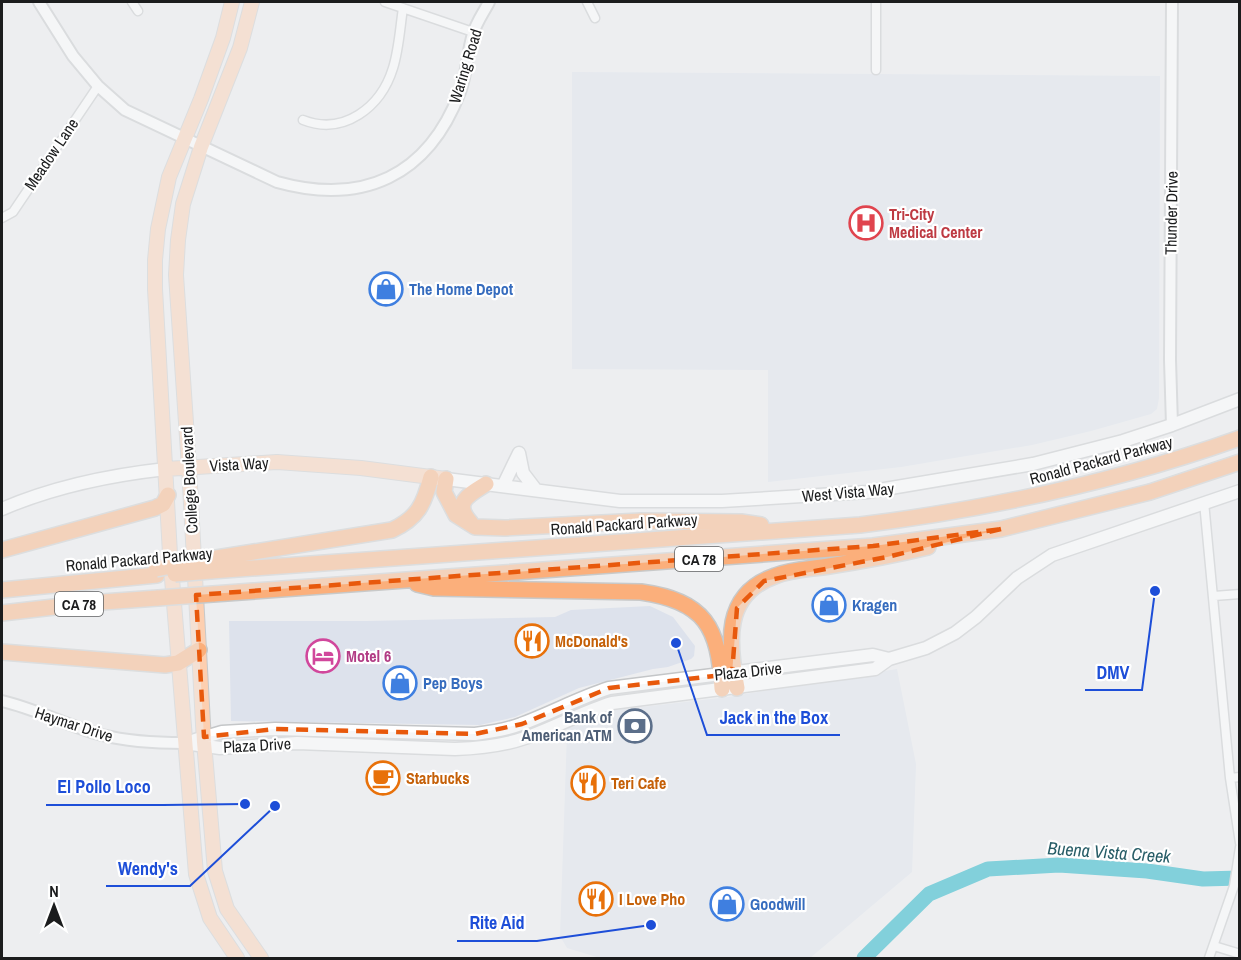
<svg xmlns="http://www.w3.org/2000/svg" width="1241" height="960" viewBox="0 0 1241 960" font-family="'Archivo Narrow',sans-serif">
<rect width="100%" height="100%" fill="#edeef0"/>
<path fill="#dde2ec" d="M572,72L1160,76L1159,398L1157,409L1151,414L1091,431L1032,445L901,467L768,482V370L572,369Z
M650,606L673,617L695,646L694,656L691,659L668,667L653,669L579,688L515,717L480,725L231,721L229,621H367L555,617L571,610Z
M897,669L916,764L912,872L810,958H600L567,948L560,936L567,733L569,726L608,711L728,697Z"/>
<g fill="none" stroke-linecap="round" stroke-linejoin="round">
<path stroke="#00aac0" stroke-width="15" d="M864,958L929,894L988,869L1059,865L1147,871L1203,879L1240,878"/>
<defs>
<path id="minor" d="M132,2L138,11
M385,2L473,32
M587,2L595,18
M876,2V70
M303,120C344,136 381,107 393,68C399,49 400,28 403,8
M2,218L13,212L98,86
M1204,502L1230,778L1240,843
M1214,596L1240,594
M1230,778L1240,777
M1214,946L1240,954
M1209,958L1234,886L1240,847"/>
<path id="tertiary" d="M39,2L73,56L98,86L125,110L277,182C363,206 428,176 460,92C467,74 467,53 473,34C476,23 484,12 489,2
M1172,2L1170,360L1172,425
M2,701C36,709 68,726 102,735C130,742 156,743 184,743"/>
<path id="secondary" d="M446,479L620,501H722L867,492L1033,464L1123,441L1172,425L1240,399
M503,486L519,453L523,473L536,490
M2,509C53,487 111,475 166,469
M195,740L222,732L275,729L475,734C491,732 506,730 521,724C551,713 578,698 609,688L873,655L889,659
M184,743L220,748L297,743L455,749C479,748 502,746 525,738C555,728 582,712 612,703L875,669L889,659L926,648L955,633L976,617L1017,578L1052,555L1240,491"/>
<path id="primary" d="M232,2L223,38L201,99L169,177L158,229L155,260V289L170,554L196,874L210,918L237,958
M252,2L240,48L201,147L183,204L178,240L176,275L189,467L204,742L215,871L227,909L261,958
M166,469L277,462L361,468L446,479"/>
<path id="motorway" d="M446,479L444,492L456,515L475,527L505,528L641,521L741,522L761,525
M471,523C452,502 469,495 486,484
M2,550L155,508L163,504L168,495
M210,559L392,530C418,518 424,504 431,477
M211,571L860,525C990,509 1116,482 1240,438
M417,584L434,588L641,592C705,601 719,627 722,689
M2,590L157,575
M213,594L873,546L1001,529L1150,492L1240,462
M2,613L89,603L158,598
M2,652L165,665L178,663L199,650
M737,688C728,643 723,594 775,576C792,569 811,569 829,566C862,561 895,555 928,547"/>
</defs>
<use href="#minor" stroke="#c4c6c8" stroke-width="11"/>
<use href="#tertiary" stroke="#c4c6c8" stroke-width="14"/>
<use href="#secondary" stroke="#c4c6c8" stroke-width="15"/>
<use href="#primary" stroke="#c8c9c9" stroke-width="16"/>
<use href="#motorway" stroke="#c8c9c9" stroke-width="18"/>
<use href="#minor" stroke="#fff" stroke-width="8"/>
<use href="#tertiary" stroke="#fff" stroke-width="10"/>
<use href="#secondary" stroke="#fff" stroke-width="12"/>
<use href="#primary" stroke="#fdcfb0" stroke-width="14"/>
<use href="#motorway" stroke="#fbaf7b" stroke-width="15"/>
<defs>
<path id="motorway-bridge" d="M156,569L210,559
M175,574L211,571
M158,598L213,594"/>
</defs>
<use href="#motorway-bridge" stroke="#c8c9c9" stroke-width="18" stroke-linecap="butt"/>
<use href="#motorway-bridge" stroke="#fbaf7b" stroke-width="15"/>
</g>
<path d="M0 0H1241V960H0ZM1001,529L887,557L764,581L737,608L732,674L609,688L522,724L475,734L275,729L204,737L196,595L873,546Z" fill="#edeef0" fill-opacity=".55" fill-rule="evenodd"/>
<path fill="none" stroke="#e8590c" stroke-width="4.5" stroke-dasharray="12 8" stroke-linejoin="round" d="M1001,529L887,557L764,581L737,608L732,674L609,688L522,724L475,734L275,729L204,737L196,595L873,546Z"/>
<defs>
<symbol id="hospital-ring" viewBox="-11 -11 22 22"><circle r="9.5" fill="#fff" stroke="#e0444e" stroke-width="1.5"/><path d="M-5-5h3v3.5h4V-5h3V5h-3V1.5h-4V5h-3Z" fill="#e0444e"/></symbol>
<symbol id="shop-ring" viewBox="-11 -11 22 22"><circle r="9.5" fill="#fff" stroke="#3f7fe0" stroke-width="1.5"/><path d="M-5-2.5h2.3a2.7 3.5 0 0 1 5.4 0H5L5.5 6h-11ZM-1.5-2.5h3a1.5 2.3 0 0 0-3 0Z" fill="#3f7fe0"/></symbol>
<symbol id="restaurant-ring" viewBox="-11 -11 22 22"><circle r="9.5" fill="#fff" stroke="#e8710a" stroke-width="1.5"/><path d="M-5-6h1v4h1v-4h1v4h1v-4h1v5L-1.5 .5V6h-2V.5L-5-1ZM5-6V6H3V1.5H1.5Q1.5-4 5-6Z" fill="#e8710a"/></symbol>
<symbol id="hotel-ring" viewBox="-11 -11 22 22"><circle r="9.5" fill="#fff" stroke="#d1479c" stroke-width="1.5"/><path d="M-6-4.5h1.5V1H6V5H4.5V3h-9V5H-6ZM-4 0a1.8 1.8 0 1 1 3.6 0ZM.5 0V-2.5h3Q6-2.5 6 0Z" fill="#d1479c"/></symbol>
<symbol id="bank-ring" viewBox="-11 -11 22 22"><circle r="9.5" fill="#fff" stroke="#5c6f8a" stroke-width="1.5"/><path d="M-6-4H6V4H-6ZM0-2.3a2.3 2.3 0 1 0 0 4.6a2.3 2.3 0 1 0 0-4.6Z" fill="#5c6f8a"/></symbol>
<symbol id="cafe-ring" viewBox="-11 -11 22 22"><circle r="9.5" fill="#fff" stroke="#e8710a" stroke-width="1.5"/><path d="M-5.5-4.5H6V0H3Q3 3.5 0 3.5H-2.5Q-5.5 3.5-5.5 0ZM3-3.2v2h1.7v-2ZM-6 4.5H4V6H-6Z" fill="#e8710a"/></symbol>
</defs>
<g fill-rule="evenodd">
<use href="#hospital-ring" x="847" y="204" width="38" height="38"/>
<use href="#shop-ring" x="367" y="270" width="38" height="38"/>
<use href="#shop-ring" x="810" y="586" width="38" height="38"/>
<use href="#restaurant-ring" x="513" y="622" width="38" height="38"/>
<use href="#hotel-ring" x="304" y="637" width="38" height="38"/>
<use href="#shop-ring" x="381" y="664" width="38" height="38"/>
<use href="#bank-ring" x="616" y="707" width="38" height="38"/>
<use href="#cafe-ring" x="364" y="759" width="38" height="38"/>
<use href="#restaurant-ring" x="569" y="764" width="38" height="38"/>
<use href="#restaurant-ring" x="577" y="880" width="38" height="38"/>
<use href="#shop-ring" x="708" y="885" width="38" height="38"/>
</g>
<g text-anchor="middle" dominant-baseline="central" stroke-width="4.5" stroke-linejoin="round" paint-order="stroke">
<g fill="#fff" stroke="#5f6061" stroke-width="1.5">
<rect x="675" y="547" width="48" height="24" rx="4.5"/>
<rect x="55" y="592" width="48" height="24" rx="4.5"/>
</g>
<g font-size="15" font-weight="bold" fill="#1b1c1d">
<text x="699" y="559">CA 78</text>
<text x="79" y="604">CA 78</text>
</g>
<g font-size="16" fill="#1b1c1d" stroke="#fff">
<text transform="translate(465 66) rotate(-73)">Waring Road</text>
<text transform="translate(51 154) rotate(-56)">Meadow Lane</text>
<text transform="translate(1171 213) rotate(-89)">Thunder Drive</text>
<text transform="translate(1101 460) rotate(-15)">Ronald Packard Parkway</text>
<text transform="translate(239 464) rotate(-3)">Vista Way</text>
<text transform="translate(189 480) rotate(-93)">College Boulevard</text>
<text transform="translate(848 492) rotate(-5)">West Vista Way</text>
<text transform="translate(624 524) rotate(-4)">Ronald Packard Parkway</text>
<text transform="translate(139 559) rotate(-5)">Ronald Packard Parkway</text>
<text transform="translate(748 671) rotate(-6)">Plaza Drive</text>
<text transform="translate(74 724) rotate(18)">Haymar Drive</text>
<text transform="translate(257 745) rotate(-3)">Plaza Drive</text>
</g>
<g font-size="16" font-weight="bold" fill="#be3a42" stroke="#fff" text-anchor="start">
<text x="889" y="214">Tri-City<tspan x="889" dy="18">Medical Center</tspan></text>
</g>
<g font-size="16" font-weight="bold" fill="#366cbe" stroke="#fff" text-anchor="start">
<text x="409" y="289">The Home Depot</text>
<text x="852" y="605">Kragen</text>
<text x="423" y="683">Pep Boys</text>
<text x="750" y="904">Goodwill</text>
</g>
<g font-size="16" font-weight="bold" fill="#c56008" stroke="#fff" text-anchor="start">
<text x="555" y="641">McDonald's</text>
<text x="406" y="778">Starbucks</text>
<text x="611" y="783">Teri Cafe</text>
<text x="619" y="899">I Love Pho</text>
</g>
<g font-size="16" font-weight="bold" fill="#b23c85" stroke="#fff" text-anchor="start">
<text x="346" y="656">Motel 6</text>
</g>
<g font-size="16" font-weight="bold" fill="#4e5e75" stroke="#fff" text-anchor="end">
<text x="612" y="717">Bank of<tspan x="612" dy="18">American ATM</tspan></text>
</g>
<g font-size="18" font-style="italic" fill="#275d67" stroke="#fff">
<text transform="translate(1109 852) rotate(4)">Buena Vista Creek</text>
</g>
</g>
<path fill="none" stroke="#1d4ed8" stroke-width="2" d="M1155 591L1142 690H1085M676 643L707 735H840M245 804L163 805H46M275 806L190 886H106M651 925L537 941H457"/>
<g fill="#1d4ed8" stroke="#fff" stroke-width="2">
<circle cx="1155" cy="591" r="6"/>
<circle cx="676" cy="643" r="6"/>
<circle cx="245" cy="804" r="6"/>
<circle cx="275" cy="806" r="6"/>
<circle cx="651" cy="925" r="6"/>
</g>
<g font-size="18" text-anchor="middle" font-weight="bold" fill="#1d4ed8" stroke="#fff" stroke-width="4.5" stroke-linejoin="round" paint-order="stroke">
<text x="1113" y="679">DMV</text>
<text x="774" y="724">Jack in the Box</text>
<text x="104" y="793">El Pollo Loco</text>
<text x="148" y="875">Wendy's</text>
<text x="497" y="929">Rite Aid</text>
</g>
<rect width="1241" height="960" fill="none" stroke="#1b1c1d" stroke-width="6"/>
<g transform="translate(54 906)" stroke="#ffffff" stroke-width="4.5" paint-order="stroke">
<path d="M0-4.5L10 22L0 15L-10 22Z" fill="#1b1c1d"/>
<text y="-9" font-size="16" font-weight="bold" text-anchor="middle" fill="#1b1c1d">N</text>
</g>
</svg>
